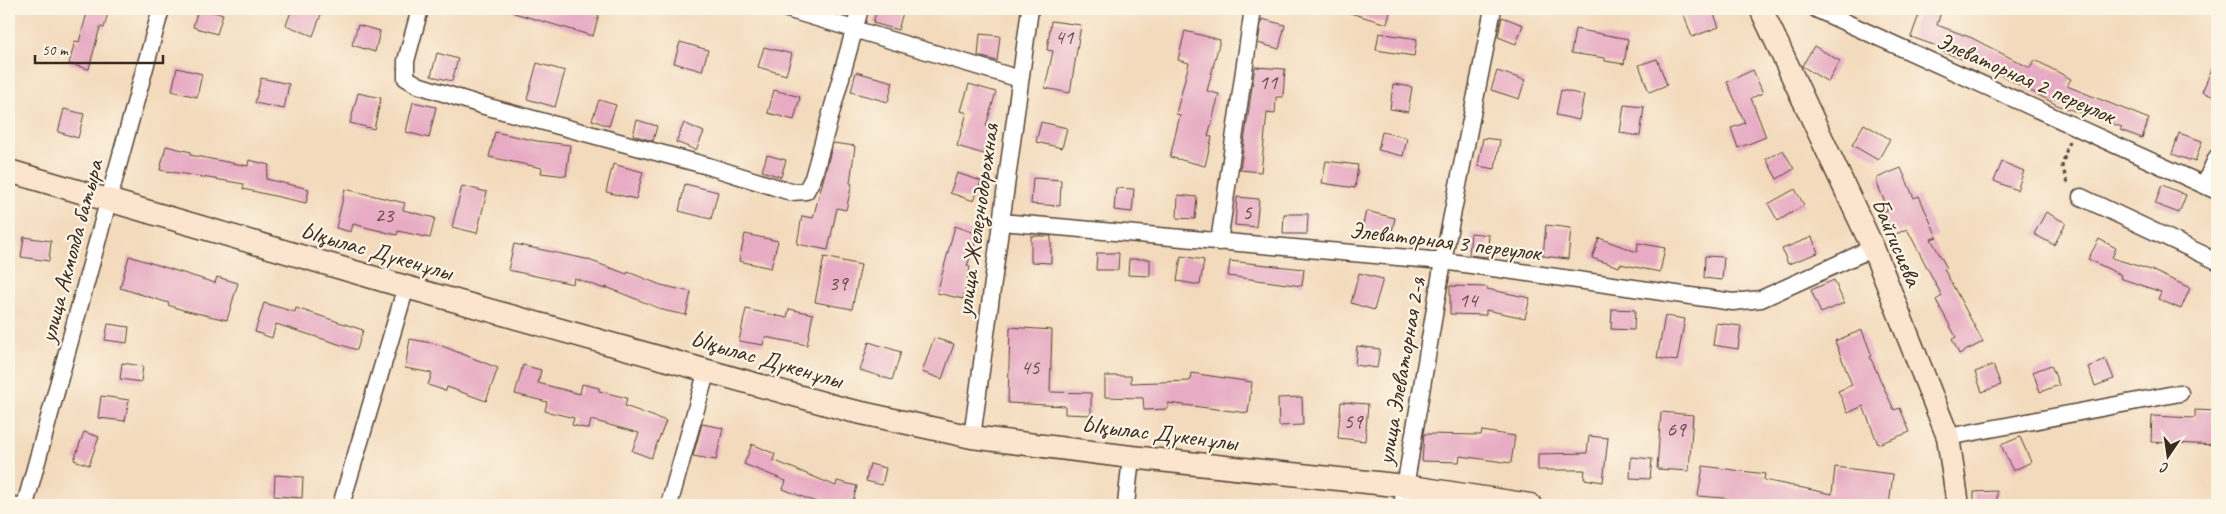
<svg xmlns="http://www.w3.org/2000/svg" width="2226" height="514" viewBox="0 0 2226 514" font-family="Caveat,sans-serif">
<rect width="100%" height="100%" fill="#fcf5e5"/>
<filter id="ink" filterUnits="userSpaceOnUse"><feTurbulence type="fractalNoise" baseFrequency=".02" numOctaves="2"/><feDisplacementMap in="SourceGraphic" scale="10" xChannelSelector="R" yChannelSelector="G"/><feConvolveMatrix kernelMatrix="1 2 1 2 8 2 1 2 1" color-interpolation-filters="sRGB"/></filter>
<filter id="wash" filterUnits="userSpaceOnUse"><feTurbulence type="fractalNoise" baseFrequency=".0096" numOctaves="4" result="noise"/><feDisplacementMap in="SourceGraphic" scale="20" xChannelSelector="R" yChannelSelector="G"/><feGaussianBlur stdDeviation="1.12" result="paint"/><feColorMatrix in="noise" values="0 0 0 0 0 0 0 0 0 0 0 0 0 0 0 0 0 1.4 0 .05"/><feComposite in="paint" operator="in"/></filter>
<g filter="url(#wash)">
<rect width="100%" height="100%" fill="#f3dabc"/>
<g id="blocks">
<path fill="#e7abc3" d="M88,9H109L104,28L100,27L89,69L69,64L75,41L79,42Z
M198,9L223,14L217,34L193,27Z
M292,9H323L313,36L286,25Z
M514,9H579L599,15L593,36L514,13Z
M877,9H904L898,30L873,23Z
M1348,9H1391L1387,24L1347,12Z
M1691,9H1712L1719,27L1692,37L1683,12Z
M1921,9L1941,12L1937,25L1972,38L2030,68L2035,60L2071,79L2067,86L2149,119L2142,138L2120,130L2122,127L2057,105L1966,56L1965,60L1943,52L1945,49L1911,37Z
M1502,17L1523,25L1516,44L1498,37Z
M1262,19L1285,25L1279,49L1258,43Z
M1051,21L1081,25L1070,93L1045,88L1053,51L1047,50Z
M358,25L380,31L375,52L352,45Z
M1575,29L1628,39L1624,64L1605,61V58L1571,53Z
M1185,31L1220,40L1207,91L1219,94L1208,136L1212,137L1205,166L1170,157L1180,115L1176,114L1189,63L1178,60Z
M1379,33L1417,39L1414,56L1376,50Z
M980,34L1000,36L997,61L978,56Z
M680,42L708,50L702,71L674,63Z
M1814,46L1840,61L1828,82L1802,66Z
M764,47L792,54L786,75L758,67Z
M437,53L458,59L452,81L431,76Z
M2217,57V98L2202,92Z
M1657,59L1667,85L1649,92L1639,65Z
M537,63L565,71L555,107L527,99Z
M1255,67L1285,69L1283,97H1276L1275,114L1267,113L1261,172L1240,170Z
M177,68L202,74L197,97L172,91Z
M1753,70L1763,93L1751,98L1766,137L1738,148L1731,128L1745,123L1727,82Z
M1497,71L1525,80L1519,99L1491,90Z
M856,72L893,82L888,102L851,92Z
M261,78L289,84L284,109L255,103Z
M969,84L996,92L986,126L992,127L984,154L957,146L967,113L961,111Z
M1393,84L1412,87L1408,112L1390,109Z
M774,90L800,97L794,120L768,113Z
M1561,90L1584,95L1579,120L1556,115Z
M358,93L381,98L374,129L350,123Z
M599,100L616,105L609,126L592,120Z
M413,102L436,107L429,138L406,132Z
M1624,105L1644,107L1640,136L1620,133Z
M64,109L84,114L78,138L58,132Z
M637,120L657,126L653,141L633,135Z
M1041,122L1067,128L1062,148L1036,142Z
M684,123L704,132L696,150L676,142Z
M1864,124L1890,139L1878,160L1852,145Z
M495,132L537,141L570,145L566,176L541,173L542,168L489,157Z
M1382,132L1407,138L1403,156L1378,150Z
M2179,133L2202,141L2195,162L2172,154Z
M1483,138L1500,140L1495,169L1478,166Z
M833,143L855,146L850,183L852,184L846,210L837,208L828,250L797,244L802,216L813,218Z
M166,146L191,152L190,155L248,166L249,160L269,165L266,179L309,189L306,203L243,189L244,184L160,170Z
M1783,150L1794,169L1777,179L1766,159Z
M767,155L786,160L781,177L762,171Z
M1326,161L1358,165L1355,188L1322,183Z
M2002,162L2024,171L2017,190L1994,181Z
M613,164L643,172L636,199L606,192Z
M1901,168L1914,198L1919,196L1937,237L1931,239L1947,268L1944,269L1983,342L1959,354L1952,339L1956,337L1936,300L1942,296L1907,229L1894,235L1883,212L1888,210L1877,183V178Z
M957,173L981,181L974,201L950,193Z
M1033,178L1061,180L1060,206L1031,204Z
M685,184L718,192L711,219L679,211Z
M2162,185L2186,195L2179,213L2155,204Z
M462,186L487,192L477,233L452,227Z
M1116,188L1134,189L1132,212L1114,210Z
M345,189L405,203L403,210L435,218L430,238L398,231L397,235L353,224L351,232L336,228Z
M1795,189L1804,205L1778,221L1768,204Z
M1178,195L1197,197L1195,219L1177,218Z
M1237,197L1259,199L1256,227L1235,225Z
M1366,211L1395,218L1390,240L1361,233Z
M2046,212L2066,223L2054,245L2034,234Z
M1284,214H1308L1307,234H1283Z
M1546,225L1571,228L1568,259L1543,256Z
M955,226L978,234L967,266L970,267L963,299L937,293Z
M1471,233L1489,235L1487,257L1469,255Z
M745,234L778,241L771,268L739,261Z
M1031,236H1051V263L1031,262Z
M24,237L51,241L49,261L21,257Z
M1812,237L1818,253L1788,264L1782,249Z
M1599,238L1637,252L1638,243L1665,248L1660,272L1620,264L1619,267L1592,258Z
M2099,239L2116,248L2112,258L2151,270L2190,288L2181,309L2158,299L2161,292L2120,278L2121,275L2088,259Z
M514,244L586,259L627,274L628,272L661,285L691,292L686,315L666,311L606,287L605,289L574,278L573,284L508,270Z
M1097,253H1119L1118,270H1096Z
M129,256L215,283L217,277L238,283L227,320L183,310L168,305L169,303L120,288Z
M1181,256L1204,260L1200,285L1177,281Z
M1705,256L1724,257L1722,280L1704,278Z
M824,257L861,265L852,309L815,302Z
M1129,259H1150V276L1128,275Z
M1230,261L1304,269L1302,286L1228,276Z
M1359,273L1383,279L1374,310L1351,303Z
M1834,280L1844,303L1821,313L1811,290Z
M1450,286L1487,287V289L1530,298L1525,318L1486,310V315L1450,314Z
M264,303L295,312L296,308L363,330L357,350L276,324L272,338L255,332Z
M746,309L787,318L789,309L813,314L807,345L765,337L763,345L739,341Z
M1612,309L1635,310L1634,330L1611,329Z
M1665,316L1685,319L1677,361L1657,358Z
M1716,323L1741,326L1738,349L1713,345Z
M108,324L129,327L127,343L105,340Z
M1010,327L1052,330L1050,392L1091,393V415L1065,414V406L1008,403Z
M1862,330L1872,356L1870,357L1894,410L1900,408L1910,432L1878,444L1863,406L1848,413L1838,391L1852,385L1835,341Z
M934,338L954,344L942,379L922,372Z
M410,339L437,344L498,368L486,401L447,387L446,391L428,385L432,373L405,368Z
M869,342L901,352L892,380L860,370Z
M1357,346L1380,349L1377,368L1355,365Z
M2106,359L2114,379L2095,386L2088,367Z
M122,363L143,366L141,382L120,379Z
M523,365L541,370L538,383L580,394L582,384L599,388V391L627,398L625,406L666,421L651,458L632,451L639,433L591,420L589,429L572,425L574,418L545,411L547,402L515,394Z
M1993,365L2001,385L1982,392L1975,372Z
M2051,365L2059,385L2040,392L2033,372Z
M1191,373L1252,382L1248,413L1168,403V409L1144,410L1143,398L1105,397V376H1131V383L1190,381Z
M101,396L129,400L125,421L98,418Z
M1302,397L1303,425L1279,426L1278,398Z
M1341,402L1368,404L1365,441L1338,438Z
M2195,410L2217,411V445L2151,442L2152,416L2195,418Z
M1661,412L1693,415L1689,471L1657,469Z
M702,424L723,428L716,460L693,456Z
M1482,431L1515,436L1511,463L1460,456L1459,462L1422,461L1424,434L1481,435Z
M84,432L99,437L89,465L74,460Z
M1589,436L1608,438L1603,482L1584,479L1585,470H1538V454L1587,453Z
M2020,437L2031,462L2013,471L2001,445Z
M752,444L775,454L773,460L836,486L837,481L857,486L852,505H823L783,489L786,481L744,464Z
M1631,457L1652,459L1650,479L1630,478Z
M870,464L886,468L882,485L866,481Z
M1703,466L1765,474L1764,480L1832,494L1835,467L1893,474L1889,505H1759L1723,498L1698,496Z
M275,475L303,477L302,498L274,496Z
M1997,491V505H1974V492Z"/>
</g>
</g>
<g filter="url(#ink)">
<use href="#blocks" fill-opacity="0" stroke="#574436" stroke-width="1"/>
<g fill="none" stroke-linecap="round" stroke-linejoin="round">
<defs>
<path id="street" d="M420,9L406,61V78L418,85L481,105L708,166L791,192L806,191L813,178L860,9
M787,9L1020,79
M1816,9L2217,191
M2204,185L2217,157
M2081,197L2217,261
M1001,222L1443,261L1733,302L1761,299L1873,248
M1219,242L1253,9
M972,437L1030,9
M1948,437L2180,393
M9,504L13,505
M25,505L161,9
M341,505L406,287
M669,505L707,370
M1126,505L1131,457
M1402,505L1443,261L1493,9"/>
<path id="secondary" d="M1761,9L1873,248L1948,437L1958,505
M9,171L406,287L848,410L972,437L1131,457L1405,486L1530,505"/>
</defs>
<use href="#street" stroke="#574436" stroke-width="19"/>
<use href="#secondary" stroke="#574436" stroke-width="25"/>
<path stroke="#574436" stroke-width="3" stroke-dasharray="4 4" stroke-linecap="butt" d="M2069,141L2062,166L2069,187"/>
<use href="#street" stroke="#fff" stroke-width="16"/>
<use href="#secondary" stroke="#fbe5cf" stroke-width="22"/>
</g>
</g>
<g text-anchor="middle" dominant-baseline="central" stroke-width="4.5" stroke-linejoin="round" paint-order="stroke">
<g font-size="21" fill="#664a47">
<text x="1064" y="37">41</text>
<text x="1268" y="82">11</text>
<text x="1247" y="212">5</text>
<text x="384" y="215">23</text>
<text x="838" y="283">39</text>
<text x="1468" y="300">14</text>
<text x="1030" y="367">45</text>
<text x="1353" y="421">59</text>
<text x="1676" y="429">69</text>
</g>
<g font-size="24" fill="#3b2a1e" stroke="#fcf5e5">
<text transform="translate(2026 78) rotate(24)">Элеваторная 2 переулок</text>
<text transform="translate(977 220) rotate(-82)">улица Железнодорожная</text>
<text transform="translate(1445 241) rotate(7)">Элеваторная 3 переулок</text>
<text transform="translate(1897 242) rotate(67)">Байгисиева</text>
<text transform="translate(71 251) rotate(-75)">улица Акмолда батыра</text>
<text transform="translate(377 251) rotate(16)">Ықылас Дүкенұлы</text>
<text transform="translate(767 359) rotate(16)">Ықылас Дүкенұлы</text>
<text transform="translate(1401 371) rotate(-80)">улица Элеваторная 2-я</text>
<text transform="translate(1160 433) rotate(7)">Ықылас Дүкенұлы</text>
</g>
</g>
<rect width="2226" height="514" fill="none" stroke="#fcf5e5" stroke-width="30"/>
<g transform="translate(2168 456) rotate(193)" stroke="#fcf5e5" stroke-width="4" paint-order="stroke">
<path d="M0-4L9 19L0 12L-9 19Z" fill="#3b2a1e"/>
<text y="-8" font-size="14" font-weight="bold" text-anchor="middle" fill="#3b2a1e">С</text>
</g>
<path d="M35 55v8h128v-8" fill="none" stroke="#3b2a1e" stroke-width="2.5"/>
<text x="42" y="55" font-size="15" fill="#3b2a1e" stroke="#fcf5e5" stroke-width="4" paint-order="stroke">50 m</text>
</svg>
